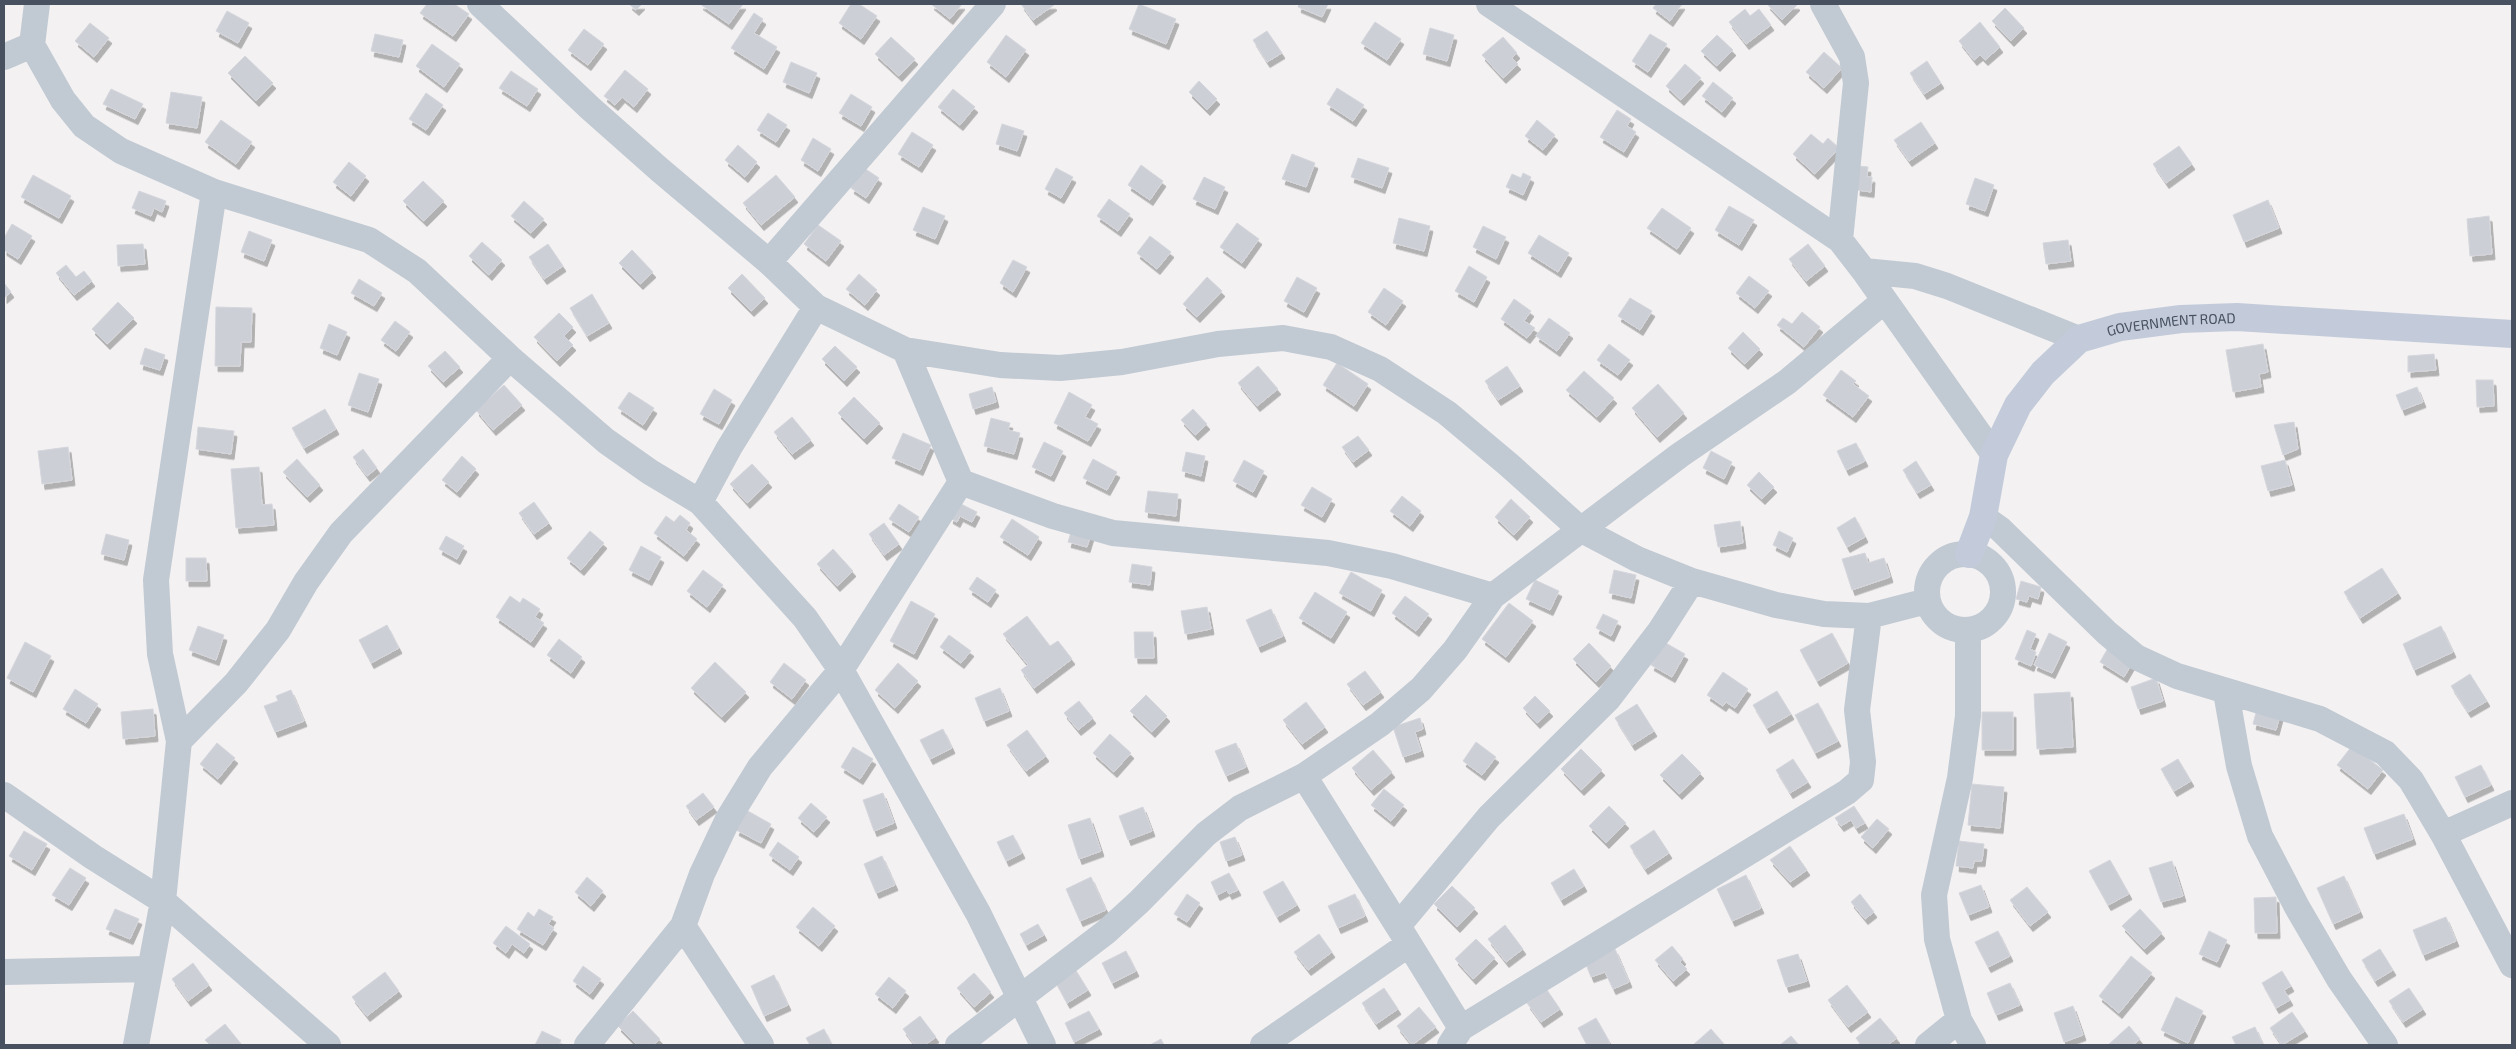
<svg xmlns="http://www.w3.org/2000/svg" width="2516" height="1049" viewBox="0 0 2516 1049" font-family="'Exo 2',sans-serif">
<defs>
<filter id="shadow"><feDropShadow dx="3" dy="5.5" stdDeviation="0" flood-color="#0004"/></filter>
</defs>
<rect width="100%" height="100%" fill="#f3f1f1"/>
<path fill="#cdcfd6" stroke="#d5d6dd" filter="url(#shadow)" d="M427,4H454L469,14L453,36L420,13Z
M629,4H642L636,10Z
M700,4H743L729,24Z
M851,4H859L877,16L861,39L839,23Z
M931,4H962L950,19Z
M1021,4H1053L1054,5L1033,20Z
M1139,4L1176,19L1166,44L1129,29Z
M1299,4H1328L1322,17L1298,7Z
M1656,4H1682L1670,21L1653,8Z
M1767,4H1796L1797,5L1782,20Z
M2005,8L2024,28L2011,41L1992,21Z
M1745,9L1750,16L1759,9L1771,25L1746,44L1729,22Z
M227,11L249,23L238,43L216,31Z
M754,13L763,19L754,33L777,47L764,69L731,48Z
M1375,22L1401,39L1387,60L1361,43Z
M1980,22L2000,47L1985,60L1980,55L1974,60L1959,41Z
M90,23L109,38L94,57L75,41Z
M1430,28L1454,35L1447,61L1423,54Z
M584,29L604,44L588,65L568,50Z
M1267,31L1282,53L1267,62L1253,40Z
M375,34L403,40L399,57L371,51Z
M1650,34L1667,44L1648,72L1632,61Z
M1006,35L1026,50L1006,77L987,62Z
M1717,35L1733,50L1717,66L1701,51Z
M891,37L915,59L899,76L875,54Z
M1503,37L1517,53L1512,58L1518,64L1503,78L1482,55Z
M432,44L460,64L444,87L416,66Z
M1824,52L1842,68L1824,88L1806,72Z
M245,56L273,83L256,101L228,73Z
M1927,61L1941,83L1924,94L1910,73Z
M791,62L817,73L809,93L783,82Z
M1685,64L1701,78L1681,100L1666,86Z
M625,70L648,89L634,107L622,97L615,105L604,96Z
M511,71L538,89L527,106L499,88Z
M1199,81L1217,99L1207,110L1189,92Z
M1713,82L1733,98L1722,112L1702,96Z
M1337,88L1364,105L1353,121L1327,104Z
M111,89L143,104L135,119L103,104Z
M953,89L975,107L960,125L938,107Z
M171,92L202,97L197,128L166,123Z
M426,93L443,105L426,130L409,119Z
M851,94L872,107L861,126L839,113Z
M1617,110L1631,119L1627,126L1636,132L1624,152L1600,137Z
M768,113L787,125L776,142L757,130Z
M221,120L252,142L236,164L205,142Z
M1537,120L1555,135L1543,150L1525,136Z
M1921,122L1935,143L1909,161L1894,140Z
M1002,124L1024,131L1017,151L996,144Z
M912,132L933,145L919,167L898,154Z
M1811,134L1823,144L1828,138L1839,148L1815,174L1793,154Z
M813,138L831,149L818,171L801,160Z
M738,145L757,162L745,177L725,160Z
M2179,146L2192,164L2166,183L2153,164Z
M1292,154L1315,163L1306,187L1282,179Z
M1358,158L1389,168L1382,188L1351,177Z
M349,162L366,176L351,196L333,182Z
M1141,165L1163,181L1150,200L1128,185Z
M1859,166L1868,167L1867,177H1872L1871,192L1857,190Z
M864,168L879,178L866,198L851,188Z
M1056,168L1073,177L1061,198L1045,189Z
M1523,173L1531,177L1523,195L1506,187L1512,174L1521,178Z
M33,175L71,196L59,218L21,197Z
M776,175L795,197L761,225L743,203Z
M1204,177L1225,187L1215,209L1193,199Z
M1975,178L1994,185L1985,211L1966,204Z
M423,181L444,201L424,221L403,201Z
M139,191L166,201L162,212L154,208L151,216L132,208Z
M1109,199L1130,214L1118,231L1097,216Z
M2268,200L2279,228L2244,242L2233,215Z
M524,201L544,219L531,233L511,216Z
M1729,206L1754,220L1739,245L1715,230Z
M923,207L945,216L935,239L913,230Z
M1662,208L1691,228L1677,249L1647,228Z
M2489,216L2492,254L2470,256L2467,219Z
M1399,218L1430,226L1424,251L1393,243Z
M1237,223L1259,239L1242,263L1220,247Z
M12,224L32,236L18,259L4,250V238Z
M818,225L841,241L826,261L804,244Z
M1483,226L1506,237L1496,259L1473,247Z
M249,231L272,240L264,261L241,252Z
M1539,235L1569,253L1558,272L1528,253Z
M1150,236L1171,252L1157,269L1137,253Z
M2068,240L2071,261L2046,264L2043,243Z
M482,242L502,260L489,275L469,256Z
M143,244L145,264L118,266L117,245Z
M548,244L563,266L544,279L529,257Z
M1808,244L1825,266L1806,281L1789,259Z
M632,250L653,272L640,284L619,263Z
M1013,260L1027,267L1013,292L1000,283Z
M66,265L76,277L84,271L92,281L74,295L56,273Z
M1469,266L1487,277L1474,302L1455,291Z
M742,274L765,298L751,311L728,288Z
M859,274L877,290L865,305L846,289Z
M1749,276L1769,291L1755,308L1736,293Z
M1207,277L1222,291L1197,317L1183,304Z
M1297,277L1317,288L1304,312L1284,301Z
M359,279L382,293L374,306L351,293Z
M4,283L11,292L4,298Z
M1384,288L1403,301L1386,325L1368,312Z
M592,294L609,323L587,336L570,308Z
M1630,298L1652,311L1640,330L1618,316Z
M1514,299L1531,311L1524,321L1535,328L1527,338L1501,319Z
M118,302L134,318L107,344L92,329Z
M216,307L252,308L251,342H241L240,366H215Z
M1802,312L1820,327L1804,347L1777,325L1783,318L1792,324Z
M559,313L573,327L564,336L573,345L557,361L534,337Z
M1549,318L1570,333L1557,351L1536,336Z
M395,321L410,332L396,351L381,340Z
M329,324L347,332L337,355L320,348Z
M1743,332L1760,349L1745,364L1728,348Z
M1609,344L1630,360L1618,375L1597,360Z
M2263,344L2268,372L2259,374L2261,387L2233,392L2226,350Z
M835,346L857,367L844,381L822,359Z
M145,348L165,355L160,370L140,364Z
M445,351L460,367L443,382L428,366Z
M2434,354L2436,370L2408,372V356Z
M1337,363L1368,384L1354,406L1323,385Z
M1258,366L1278,389L1257,406L1238,383Z
M1507,366L1520,386L1498,400L1485,381Z
M1841,370L1856,381L1853,384L1869,396L1853,417L1823,395Z
M1584,371L1614,398L1597,417L1566,390Z
M359,373L379,379L368,412L348,405Z
M2476,380H2493L2494,406L2477,407Z
M1658,384L1684,413L1657,437L1632,408Z
M504,385L522,405L493,430L476,410Z
M992,387L996,402L973,409L969,394Z
M2417,387L2423,402L2402,410L2396,395Z
M714,389L732,400L719,424L700,414Z
M629,392L654,408L643,425L618,408Z
M1069,392L1092,405L1085,417L1098,424L1088,441L1054,423Z
M854,397L880,423L864,439L838,413Z
M325,409L336,429L304,448L292,428Z
M1193,409L1207,424L1195,435L1181,420Z
M792,417L811,440L792,454L774,432Z
M991,418L1010,423L1008,430L1020,433L1014,454L984,446Z
M2294,422L2298,449L2283,455L2274,425Z
M198,427L234,431L231,454L196,449Z
M903,433L931,445L920,470L892,458Z
M1358,436L1369,450L1353,462L1342,447Z
M1044,442L1063,451L1051,476L1032,467Z
M1856,443L1865,461L1846,470L1837,451Z
M68,447L72,480L42,484L38,451Z
M363,449L377,468L367,476L353,457Z
M1711,451L1732,462L1724,479L1703,468Z
M1186,452L1205,456L1201,476L1182,471Z
M462,456L476,469L457,492L442,480Z
M297,459L320,485L307,497L283,472Z
M1093,459L1117,472L1107,490L1083,478Z
M1244,460L1264,471L1253,492L1233,481Z
M2285,460L2292,485L2268,491L2261,466Z
M1916,461L1931,485L1917,493L1903,470Z
M752,464L769,482L747,503L730,484Z
M259,467L262,505L272,504L274,525L236,528L231,469Z
M1759,472L1774,487L1762,499L1747,485Z
M1312,487L1332,499L1322,517L1301,505Z
M1148,491L1178,494L1176,516L1145,512Z
M1402,496L1421,511L1410,526L1390,511Z
M1511,499L1530,517L1514,535L1495,517Z
M534,502L549,523L534,534L519,513Z
M957,502L977,512L972,522L960,516L957,522L950,518Z
M899,504L919,517L909,532L889,519Z
M680,515L690,523L686,530L697,539L684,556L654,533L666,516L674,522Z
M1855,517L1865,537L1847,547L1837,528Z
M1012,519L1039,537L1028,555L1000,537Z
M1740,521L1743,543L1718,547L1714,525Z
M884,523L899,544L884,555L869,534Z
M1072,529L1091,534L1087,547L1068,542Z
M590,531L604,543L581,570L567,558Z
M1779,531L1793,538L1787,552L1773,545Z
M106,534L129,540L124,560L101,554Z
M446,536L464,546L457,559L439,549Z
M641,546L661,557L649,580L629,570Z
M833,549L853,571L837,586L817,564Z
M1865,553L1868,563L1884,558L1890,577L1852,590L1842,559Z
M186,558H206L207,581H186Z
M1132,564L1152,567L1150,585L1129,582Z
M2382,568L2398,593L2360,618L2344,592Z
M703,570L723,585L707,607L687,591Z
M1614,570L1636,575L1631,598L1609,593Z
M1351,572L1382,590L1371,611L1339,593Z
M977,577L996,590L988,602L969,589Z
M1535,580L1559,591L1550,610L1526,599Z
M2021,581L2041,587L2038,599L2029,596L2027,602L2016,599Z
M1315,592L1347,612L1331,638L1299,618Z
M510,596L520,603L523,598L540,609L535,617L544,623L531,642L496,617Z
M1405,596L1429,614L1416,631L1392,613Z
M911,601L935,614L914,654L890,641Z
M1509,603L1533,621L1506,657L1482,639Z
M1207,607L1211,629L1185,634L1181,611Z
M1271,609L1283,636L1258,647L1246,620Z
M1603,614L1618,621L1611,636L1596,628Z
M1027,616L1050,646L1058,641L1072,659L1034,688L1021,670L1028,665L1003,634Z
M387,625L399,648L371,663L359,640Z
M198,626L224,635L216,660L189,650Z
M2441,626L2453,652L2414,670L2403,644Z
M2027,630L2036,634L2030,649L2036,652L2031,666L2015,659Z
M1134,632H1153L1154,658H1135Z
M1832,633L1848,663L1817,681L1800,650Z
M2049,633L2067,642L2052,673L2034,665Z
M949,635L971,651L961,663L940,647Z
M559,639L582,657L571,673L547,655Z
M25,642L51,656L33,692L7,678Z
M1664,642L1685,654L1672,677L1651,665Z
M1589,643L1611,666L1596,682L1573,659Z
M2108,648L2132,663L2124,677L2100,662Z
M715,662L746,692L722,717L691,688Z
M784,663L806,680L792,699L770,682Z
M898,663L918,681L895,708L875,690Z
M1365,671L1381,692L1363,705L1347,684Z
M1723,672L1748,689L1735,708L1726,702L1723,706L1707,695Z
M2470,674L2487,701L2468,712L2451,686Z
M2156,678L2163,701L2138,709L2131,687Z
M1000,688L1009,711L984,721L975,698Z
M75,689L98,704L86,723L63,709Z
M291,690L304,721L275,732L264,706L278,701L276,696Z
M1777,691L1791,714L1767,728L1753,705Z
M2070,692L2073,747L2037,749L2034,694Z
M1146,695L1167,716L1152,732L1130,711Z
M1535,696L1550,711L1537,723L1523,708Z
M1079,701L1093,718L1078,730L1064,713Z
M1306,702L1325,727L1302,744L1283,720Z
M1818,703L1838,741L1815,753L1795,715Z
M1637,704L1654,731L1632,745L1615,718Z
M153,709L155,736L123,739L121,712Z
M2257,709L2280,715L2276,730L2253,724Z
M1982,712H2013V750H1982Z
M1420,718L1423,729L1415,732L1421,751L1403,757L1393,727Z
M943,729L952,748L930,759L920,740Z
M1027,730L1046,756L1026,771L1007,745Z
M1110,734L1131,753L1114,772L1093,753Z
M1476,742L1496,757L1482,775L1463,761Z
M217,743L235,758L218,779L200,764Z
M1236,743L1246,767L1226,776L1215,751Z
M2352,746L2383,770L2368,789L2337,765Z
M853,747L873,759L860,779L841,767Z
M1581,749L1602,770L1581,790L1561,769Z
M1373,750L1392,772L1371,790L1352,768Z
M1682,754L1701,773L1679,794L1660,775Z
M1793,759L1808,782L1790,793L1776,770Z
M2178,759L2191,781L2174,791L2161,769Z
M2481,765L2491,785L2465,797L2455,777Z
M1972,784L2004,787L2000,828L1968,825Z
M1384,789L1404,805L1391,821L1371,805Z
M703,793L714,807L696,820L686,806Z
M883,793L894,823L874,831L863,800Z
M811,803L827,817L814,832L798,818Z
M1609,806L1626,823L1606,843L1589,826Z
M1854,806L1865,823L1856,828L1851,820L1841,826L1835,818Z
M1143,807L1152,831L1128,840L1119,816Z
M746,810L771,824L761,843L736,830Z
M2404,814L2413,839L2374,854L2364,828Z
M1090,818L1101,851L1079,859L1068,825Z
M1877,819L1889,829L1873,848L1861,837Z
M1654,830L1669,853L1645,869L1630,846Z
M24,831L47,844L32,870L9,856Z
M1013,835L1022,853L1006,861L997,842Z
M1235,837L1242,855L1226,861L1220,842Z
M1959,841L1984,844L1982,861H1974L1973,868L1956,866Z
M778,842L799,857L790,870L769,855Z
M1790,846L1807,870L1790,882L1770,860Z
M882,856L895,885L876,893L864,864Z
M2110,860L2129,894L2108,905L2089,871Z
M2172,861L2183,896L2161,902L2149,868Z
M70,868L86,878L69,905L52,895Z
M1574,869L1584,886L1561,900L1551,883Z
M1229,873L1238,890L1229,894L1227,890L1217,895L1211,882Z
M1746,875L1761,908L1732,921L1717,889Z
M2344,876L2360,912L2333,924L2317,888Z
M587,877L603,891L591,906L575,892Z
M1091,877L1106,910L1080,921L1066,889Z
M1283,881L1297,905L1277,917L1263,892Z
M1981,885L1989,907L1968,915L1959,893Z
M1452,886L1475,908L1457,927L1434,904Z
M2027,887L2048,912L2030,926L2010,900Z
M1187,894L1200,903L1187,922L1174,914Z
M1355,894L1365,916L1338,928L1328,906Z
M1860,894L1874,912L1865,919L1851,902Z
M2276,897L2277,933H2255L2254,898Z
M813,907L835,926L819,946L796,927Z
M115,909L139,919L130,939L106,929Z
M539,909L553,917L548,924L554,928L543,945L517,929L528,912L534,917Z
M2140,909L2162,933L2144,949L2122,926Z
M2446,917L2456,941L2423,955L2413,930Z
M1038,924L1044,935L1026,945L1020,934Z
M1505,925L1523,949L1506,962L1488,939Z
M506,926L530,944L524,953L512,944L506,953L493,943Z
M1998,931L2010,956L1988,967L1975,942Z
M2209,931L2227,940L2217,962L2199,954Z
M1319,934L1332,952L1308,970L1294,952Z
M1476,939L1495,958L1473,979L1455,959Z
M1672,946L1683,959L1680,962L1687,969L1673,981L1655,960Z
M1615,949L1629,982L1613,989L1605,972L1591,977L1585,962Z
M2380,949L2393,970L2375,981L2362,960Z
M1126,951L1136,971L1112,983L1102,963Z
M1798,954L1807,981L1786,987L1777,960Z
M2131,956L2152,973L2119,1013L2099,996Z
M193,963L209,985L188,1001L172,979Z
M583,966L601,979L590,994L573,981Z
M1075,969L1088,990L1067,1003L1055,981Z
M2282,971L2291,986L2284,990L2290,1000L2276,1008L2262,983Z
M385,972L399,991L367,1016L352,997Z
M974,973L991,992L974,1007L957,988Z
M774,975L788,1005L764,1016L751,986Z
M889,977L906,991L893,1008L875,994Z
M2010,983L2020,1005L1996,1015L1987,993Z
M1847,985L1868,1012L1848,1027L1828,1000Z
M1384,988L1398,1009L1376,1024L1362,1003Z
M2409,988L2423,1009L2403,1022L2389,1001Z
M1547,990L1560,1009L1541,1022L1527,1003Z
M2176,997L2203,1011L2188,1043L2161,1030Z
M2073,1006L2083,1035L2064,1042L2054,1013Z
M1419,1007L1436,1027L1412,1045L1397,1026Z
M633,1011L660,1039L654,1045H637L618,1026Z
M1089,1011L1099,1029L1074,1042L1065,1023Z
M2292,1012L2305,1031L2282,1045L2270,1028Z
M920,1016L936,1037L925,1045H915L903,1029Z
M1596,1018L1610,1043L1606,1045H1587L1578,1028Z
M1880,1018L1897,1038L1888,1045H1861L1856,1038Z
M225,1024L242,1045H210L205,1040Z
M2129,1026L2140,1039L2133,1045H2108Z
M2255,1027L2263,1045H2236L2232,1037Z
M824,1029L832,1045H810L806,1038Z
M1711,1029L1725,1045H1693Z
M542,1031L561,1040L559,1045H535Z
M1791,1036L1799,1045H1780Z
M1161,1039L1164,1045H1150Z"/>
<g fill="none" stroke-linecap="round" stroke-linejoin="round">
<path stroke="#c1c9d3" stroke-width="26" d="M37,4L32,45L63,100L84,126L121,151L214,192L369,240L417,271L510,358L606,441L650,472L700,502L805,618L841,670L978,913L1043,1045
M480,4L590,108L660,170L769,262L816,307L905,350L1000,365L1060,368L1122,362L1218,344L1283,338L1331,347L1380,369L1447,413L1509,465L1580,529L1637,559L1692,581L1776,605L1824,614L1869,616L1927,601
M1489,4L1840,240L1864,271L1994,455
M1823,4L1852,57L1856,83L1840,240
M4,57L32,45
M769,262L993,4
M1864,271L1915,276L1947,286L2079,339
M905,350L961,482L1053,516L1113,533L1328,553L1392,566L1493,596
M700,502L729,448L816,307
M1983,517L2000,529L2107,633L2136,657L2177,676L2320,719L2385,753L2411,780L2443,834L2512,965
M1927 592a38 38 0 1 1 76 0a38 38 0 1 1-76 0Z
M1968,631V716L1960,778L1934,895L1937,939L1959,1020L1973,1045
M2226,692L2239,766L2260,836L2297,907L2339,979L2385,1045
M179,741L236,683L278,630L306,582L341,533L510,358
M1304,776L1398,926
M4,795L93,857L163,901L328,1045
M2443,834L2512,803
M4,972L150,969
M1461,1028L1398,926L1489,817L1608,699L1660,631L1692,581
M136,1045L163,901L179,741L160,654L156,580L214,192
M587,1045L683,926
M761,1045L683,926L702,874L728,819L760,767L841,670L961,482
M958,1045L1106,932L1139,902L1206,834L1240,808L1304,776L1380,724L1421,689L1455,650L1493,596L1680,455L1787,382L1884,301
M1263,1045L1409,944
M1450,1045L1461,1028L1847,792L1861,780L1863,762L1857,710L1869,616
M1928,1045L1959,1020"/>
<path stroke="#c3cbdb" stroke-width="28" id="s1" d="M1969,554L1983,517L1994,455L2018,405L2043,373L2079,339L2120,327L2181,319L2237,317L2512,334"/>
</g>
<g text-anchor="middle" dominant-baseline="central" stroke-width="4" stroke-linejoin="round" paint-order="stroke">
<g font-size="14" fill="#475160" stroke="#fff">
<text stroke="none"><textPath href="#s1" startOffset="342">GOVERNMENT ROAD</textPath></text>
</g>
</g>
<rect width="2516" height="1049" fill="none" stroke="#475160" stroke-width="10"/>
</svg>
